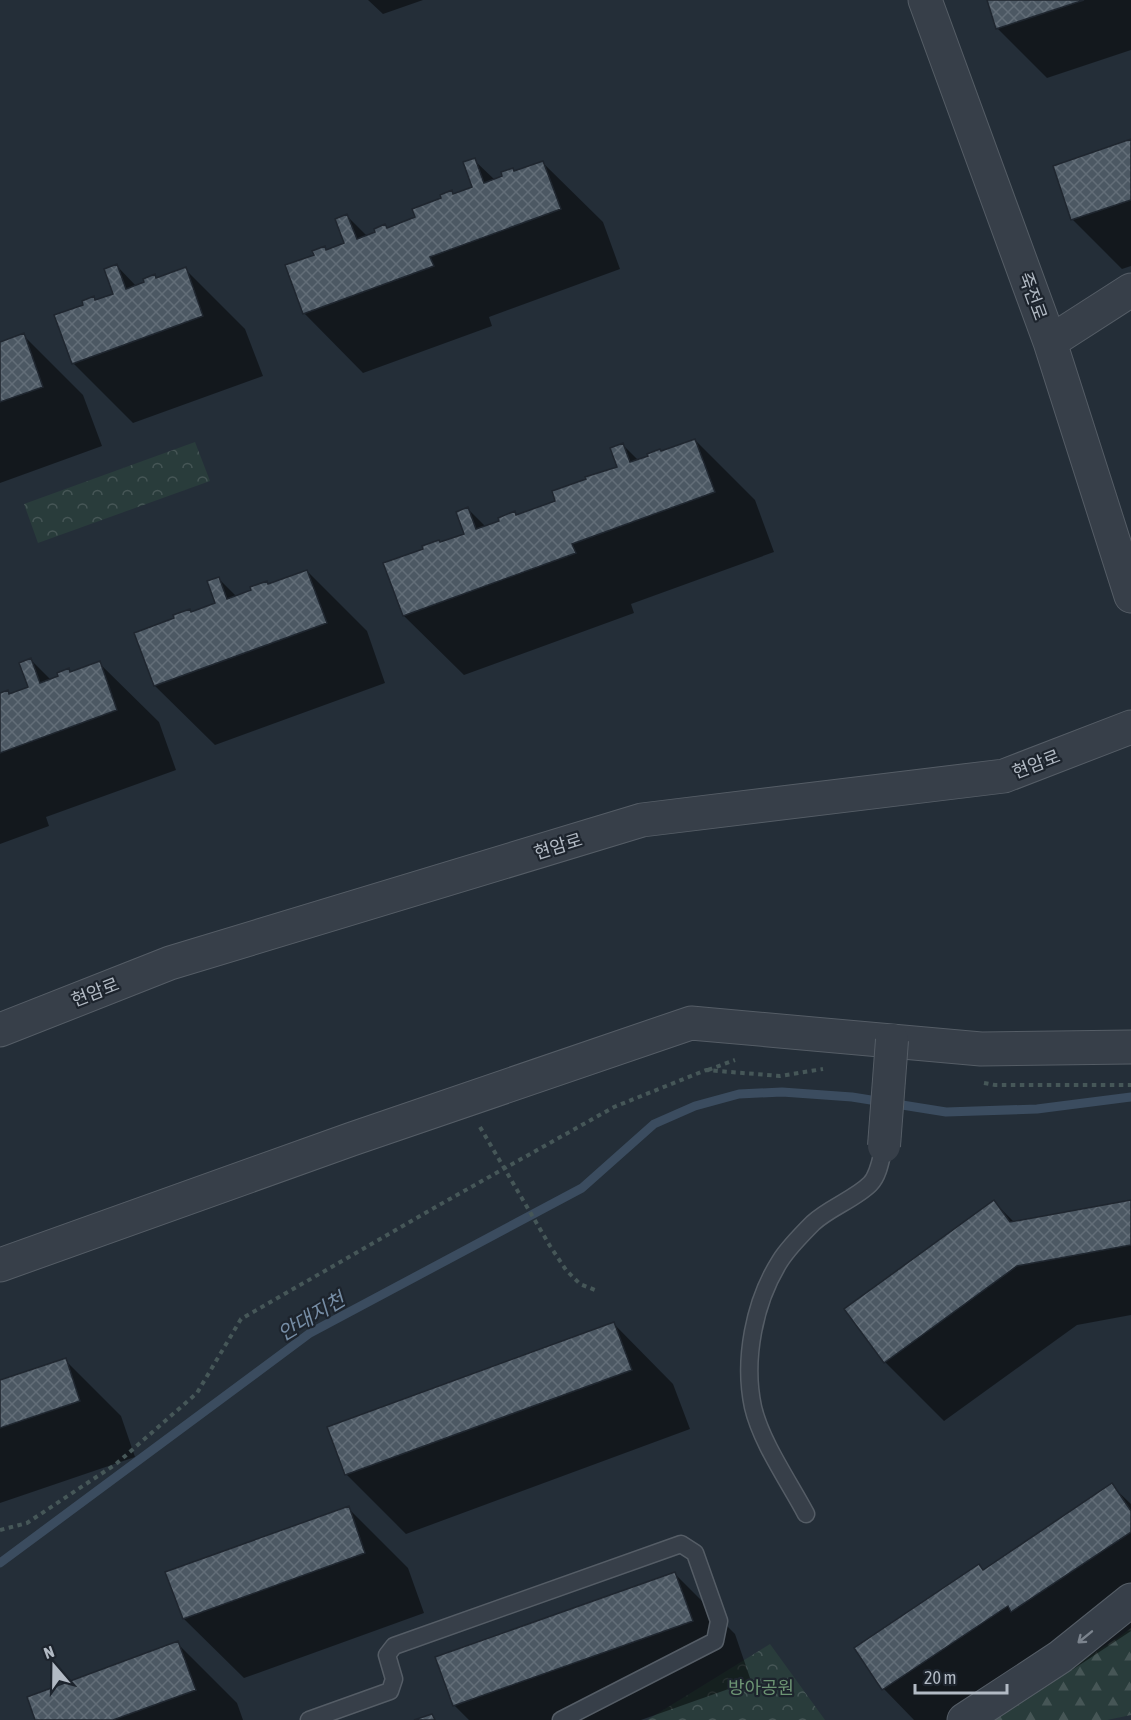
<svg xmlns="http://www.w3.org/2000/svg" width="1131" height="1720" viewBox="0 0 1131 1720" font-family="'Asap Condensed','Noto Sans KR',sans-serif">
<defs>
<pattern id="forest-firs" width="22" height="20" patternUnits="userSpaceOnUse" patternTransform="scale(1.5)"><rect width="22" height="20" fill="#293c3b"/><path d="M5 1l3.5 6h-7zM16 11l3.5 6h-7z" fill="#465656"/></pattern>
<pattern id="park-crowns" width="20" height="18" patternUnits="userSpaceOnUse" patternTransform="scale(1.5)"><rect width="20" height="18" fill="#293c3b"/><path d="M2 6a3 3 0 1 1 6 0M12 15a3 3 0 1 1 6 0" fill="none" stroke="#465656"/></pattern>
<pattern id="building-cross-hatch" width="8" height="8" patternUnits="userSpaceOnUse" patternTransform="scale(1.5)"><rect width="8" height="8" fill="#4c5863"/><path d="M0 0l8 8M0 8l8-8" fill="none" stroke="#636e78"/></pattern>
</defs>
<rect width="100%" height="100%" fill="#242e38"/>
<path fill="url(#forest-firs)" d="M1131,1628V1715L1107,1720H988L1119,1637Z"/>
<path fill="url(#park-crowns)" d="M195,442L210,481L38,543L24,504Z
M770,1644L825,1720H647Z"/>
<path fill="#0007" d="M368,0H423L383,14Z
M988,0H1131V50L1047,78L997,28Z
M1131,141V266L1122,269L1073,220L1055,167Z
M474,160L495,180L504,177L512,169L516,173L543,163L603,222L620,269L489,317L492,326L363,373L304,313L346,244L347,216L367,236L417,218L451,192L454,195L474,188Z
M117,266L137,287L154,276L157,279L185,269L245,329L263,376L133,423L73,363L85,305L93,298L97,301L115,294Z
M23,335L83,395L102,446L0,483V343Z
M695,440L755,500L774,552L631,604L634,613L464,675L404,616L441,544L465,535L468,509L486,527L501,522L515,513L518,516L557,501L619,468L623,445L639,461Z
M307,571L367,631L385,683L215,745L155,686L136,634L217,604L219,579L237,597Z
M31,660L51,680L69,670L71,673L99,663L159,722L176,770L46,817L49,826L0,844V695L8,692L11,695L30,688Z
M994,1202L1015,1223L1131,1202V1315L1077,1325L944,1421L885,1362Z
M614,1324L673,1384L690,1429L406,1534L346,1474Z
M65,1360L121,1416L135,1457L0,1503V1382Z
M1111,1485L1131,1504V1631L1072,1670L1067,1665L986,1720H914L884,1689L856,1648L979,1566L984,1571Z
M348,1508L408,1568L424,1613L244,1678L184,1619Z
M675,1574L735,1634L751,1681L641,1720H469L454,1705Z
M177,1643L237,1703L243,1720H37Z"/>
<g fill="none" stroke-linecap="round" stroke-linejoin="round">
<path stroke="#3b4c5f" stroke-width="9" d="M0,1563L310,1333L582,1188L654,1124L695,1106L739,1094L782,1092L852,1097L946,1112L1037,1109L1131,1097"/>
</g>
<path fill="url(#building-cross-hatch)" stroke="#1f262f" stroke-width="1.5" d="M987,0H1084L996,29Z
M1131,139V200L1071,220L1053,166Z
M475,158L484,183L502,176L501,172L513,168L514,171L543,161L561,209L430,257L434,266L303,314L285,265L314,255L312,251L325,246L326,250L344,243L335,219L347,214L357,239L375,232L374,229L385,224L387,228L415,217L412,209L441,198L440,195L452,190L453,194L472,187L463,162Z
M117,264L126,289L144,282L143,279L155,274L156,278L186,267L203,316L72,364L54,315L83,305L82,301L94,296L95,300L113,294L104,269Z
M24,333L43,387L0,402V342Z
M695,439L715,492L572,544L576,553L403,616L383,563L423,549L422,546L439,540L440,542L464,534L456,512L468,507L476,529L499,521L498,518L515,511L516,515L555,501L552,491L586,479L585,477L617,467L610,448L623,443L630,462L648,456L647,454L660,449L661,451Z
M307,570L327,623L154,686L134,633L174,618L173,615L190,609L191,612L215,603L207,581L219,577L227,599L251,590L250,587L267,581L268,584Z
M31,658L40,683L58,676L57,673L69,668L70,672L100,661L117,710L0,753V693L8,690L9,694L28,687L19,663Z
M994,1200L1010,1222L1131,1200V1245L1017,1266L884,1363L844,1309Z
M614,1322L632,1370L345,1475L327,1427Z
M66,1358L80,1401L0,1428V1380Z
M1112,1483L1131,1511V1532L1011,1612L1008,1606L882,1690L854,1648L979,1564L983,1570Z
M349,1506L365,1553L183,1619L165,1572Z
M675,1572L693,1621L453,1706L435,1657Z
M178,1641L196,1690L113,1720H35L27,1697Z
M432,1714L435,1720H414Z"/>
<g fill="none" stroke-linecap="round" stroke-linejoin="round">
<defs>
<path id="service" d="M806,1514C789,1482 761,1442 753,1407C743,1360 754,1302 780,1261C788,1248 802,1234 813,1223C829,1208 855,1199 870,1184C879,1175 881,1158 884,1146
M309,1720L390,1691L394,1679L387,1655L394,1646L681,1544L695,1553L719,1621L715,1641L561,1720"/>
<path id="tertiary" d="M925,0L1050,342L1131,596
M1050,342L1131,290
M0,1030L170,963L642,820L1004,776L1131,727
M0,1265L352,1139L691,1023L981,1049L1131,1047
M964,1720L1060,1657L1131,1600"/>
</defs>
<use href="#service" stroke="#555d66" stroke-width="19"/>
<use href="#tertiary" stroke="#555d66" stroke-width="35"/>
<path stroke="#465758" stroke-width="4" stroke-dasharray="4.5 4.5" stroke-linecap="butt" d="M708,1070L735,1060
M984,1083L995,1085H1131
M480,1127L550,1246L566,1270L580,1284L595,1290
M0,1530L27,1523L116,1464L197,1393L241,1319L448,1200L614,1107L706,1070L780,1076L823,1069"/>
<use href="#service" stroke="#373f49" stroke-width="16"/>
<use href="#tertiary" stroke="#373f49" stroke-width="33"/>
<defs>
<path id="minor-bridge" d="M884,1146L892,1040"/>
</defs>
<use href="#minor-bridge" stroke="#555d66" stroke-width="34" stroke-linecap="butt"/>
<use href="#minor-bridge" stroke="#373f49" stroke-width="32"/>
</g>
<defs><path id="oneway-shaft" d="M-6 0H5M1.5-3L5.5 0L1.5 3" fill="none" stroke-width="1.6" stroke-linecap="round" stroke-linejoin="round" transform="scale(1.5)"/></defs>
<use stroke="#7b838d" href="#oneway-shaft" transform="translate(1085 1637) rotate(141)"/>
<g text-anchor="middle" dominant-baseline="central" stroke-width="4.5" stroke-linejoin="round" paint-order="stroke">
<g font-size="18" fill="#b2bac4" stroke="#1d242d">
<text transform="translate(1033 296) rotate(70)">죽전로</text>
<text transform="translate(1036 764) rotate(-21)">현암로</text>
<text transform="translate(558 846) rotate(-17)">현암로</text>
<text transform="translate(95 992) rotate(-21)">현암로</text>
</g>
<g font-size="18" fill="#6c9373" stroke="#1d242d">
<text x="761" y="1687">방아공원</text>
</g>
<g font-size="20" font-style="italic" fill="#768da5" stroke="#1d242d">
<text transform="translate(311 1316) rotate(-31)">안대지천</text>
</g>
</g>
<g transform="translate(54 1666) rotate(340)" stroke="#1d242d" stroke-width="4.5" paint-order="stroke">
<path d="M0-4.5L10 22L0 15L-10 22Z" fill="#b2bac4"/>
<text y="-9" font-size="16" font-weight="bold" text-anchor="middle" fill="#b2bac4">N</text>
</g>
<path d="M915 1684v9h92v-9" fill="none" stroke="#b2bac4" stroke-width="3"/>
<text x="924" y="1684" font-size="18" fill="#b2bac4" stroke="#1d242d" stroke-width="4.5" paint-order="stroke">20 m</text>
</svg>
